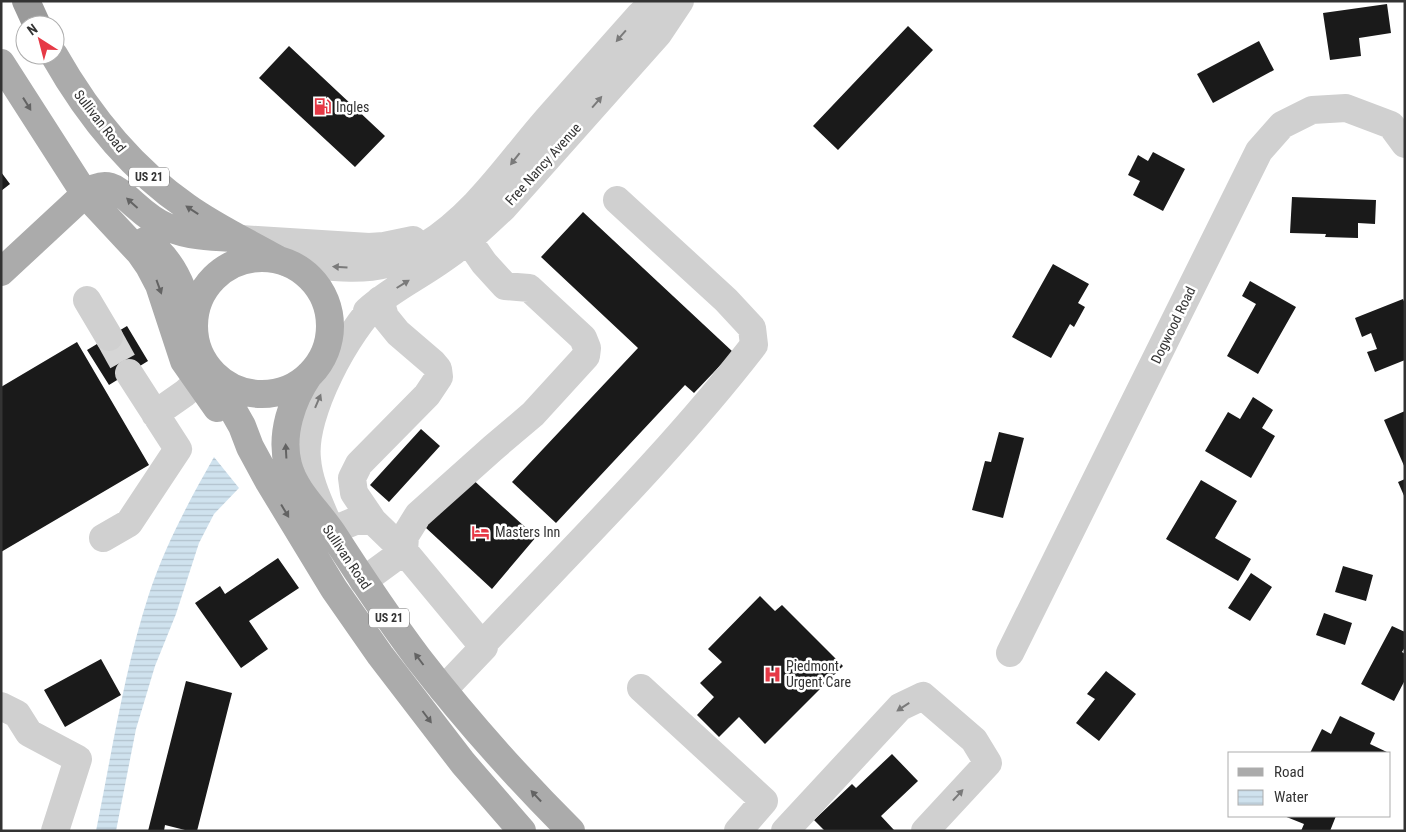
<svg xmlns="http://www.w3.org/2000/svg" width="1406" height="832" viewBox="0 0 1406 832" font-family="'Roboto Condensed',sans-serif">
<defs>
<pattern id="water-rules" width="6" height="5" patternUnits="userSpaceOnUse" patternTransform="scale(1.25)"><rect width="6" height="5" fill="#cfe2ee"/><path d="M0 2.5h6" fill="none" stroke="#b2c2cd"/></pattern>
</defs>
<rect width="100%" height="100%" fill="#fff"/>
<path fill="url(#water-rules)" d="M214,457L239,488L214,514L199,543L176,614L155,666L136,729L116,831H96C112,752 124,671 149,594C165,546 189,501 214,457Z"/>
<path fill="#1a1a1a" d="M1387,4L1391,33L1359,38L1361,56L1330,60L1323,13Z
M908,26L933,50L838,150L813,126Z
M1259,41L1274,70L1213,103L1197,74Z
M289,46L385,136L355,167L259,78Z
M1153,152L1185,169L1163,211L1133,195L1140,181L1128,175L1138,155L1148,161Z
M1,172L10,184L1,191Z
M1292,197L1376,200L1375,224L1358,223V238L1325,237L1326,234L1290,233Z
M583,212L733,352L694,393L685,385L556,523L512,482L638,348L541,257Z
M1053,264L1089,284L1078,303L1085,307L1074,327L1070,324L1051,358L1012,337Z
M1250,281L1296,307L1258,374L1227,356L1256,304L1242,296Z
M1403,299L1405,304V360L1375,372L1367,352L1377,349L1371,333L1362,337L1355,318Z
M127,326L148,361L109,385L87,350Z
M77,342L149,465L1,552V387Z
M1253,397L1273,410L1262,428L1275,436L1251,478L1205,451L1228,412L1240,419Z
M1405,411V468L1384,420Z
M421,429L440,446L389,502L370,485Z
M999,432L1024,438L1003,518L972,510L985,461L991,462Z
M470,477L536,537L492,589L425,527Z
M1405,479V498L1398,482Z
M1201,480L1237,501L1215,538L1251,559L1238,581L1166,539Z
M278,558L299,588L249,621L268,649L241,668L195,603L220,586L225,594Z
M1343,566L1373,575L1366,601L1335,592Z
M1251,573L1272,587L1250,621L1228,608Z
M760,596L775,611L782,605L843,666L765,744L739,717L719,737L697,715L714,697L700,683L722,662L708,649Z
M1324,613L1352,623L1345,645L1316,635Z
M1392,626L1405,632V647L1402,652L1405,654V680L1394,701L1361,684Z
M101,659L121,695L65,727L44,690Z
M1106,671L1136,694L1099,741L1076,723L1095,699L1087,694Z
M186,681L232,693L197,831H189L165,825L164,831H148Z
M1340,716L1375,733L1370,744L1389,753H1310L1322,729L1331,734Z
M892,754L918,781L881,816L894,830L825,831L814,820L852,784L856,788Z
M1284,816H1336L1330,831H1301L1304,824Z"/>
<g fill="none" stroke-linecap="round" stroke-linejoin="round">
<path stroke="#d6d6d6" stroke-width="28" stroke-dasharray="28 14" stroke-linecap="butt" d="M109,337L129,373"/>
<path stroke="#d0d0d0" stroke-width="28" d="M241,239L369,247L384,246L413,240
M288,263C320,265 356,272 387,264C400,260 413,253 425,246C478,213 510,161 551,115C580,82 610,49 639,16L655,1
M87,300L109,337
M367,311C390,290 418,277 443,259C465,244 485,225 504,207L658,34L680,1
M155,414L185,393L209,371
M373,521L354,493L352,478L359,464L427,395L439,377L438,369L433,363L398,333L385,317L380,300C347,331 302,414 307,459C309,485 322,508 331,531L355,521H373L404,551
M103,538L129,523L178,449L129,373
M404,551L405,536L418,515L493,448L533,414L586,356L587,348L583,338L529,288L505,286L484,263L468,240
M363,581L404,551L482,645L484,647L443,690
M482,645C574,547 672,451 754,345L752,328L726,300L617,200
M1010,653L1259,151L1282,125L1312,110L1346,108L1391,125L1405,144
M641,688L764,801L738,831
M1,706L17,714L29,733L78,759L55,831
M785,831L900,707L923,696L974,740L988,763L925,831"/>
<path stroke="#ababab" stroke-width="28" d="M54,55C88,115 130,168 187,207C215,227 247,242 277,259
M1,63L85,194L140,253L149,266L159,285L184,361L217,408
M145,241C174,259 186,293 192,325
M194 326a68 68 0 1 1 136 0a68 68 0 1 1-136 0Z
M1,272L85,194C108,177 118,190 135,205C145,214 155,222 167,227C188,236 210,237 232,238
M213,375L242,426L250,447L269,482L334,589L380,655L463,763L522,831
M309,375C292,400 280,434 288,465C295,492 318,511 333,534C360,576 388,618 418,658C465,719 516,776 571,831"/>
<path stroke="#9a9a9a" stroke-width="28" d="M26,1L37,25"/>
</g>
<defs><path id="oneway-solid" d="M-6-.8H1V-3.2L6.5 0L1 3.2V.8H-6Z" transform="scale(1.25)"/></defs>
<g fill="#7a7a7a">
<use href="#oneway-solid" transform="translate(621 36) rotate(131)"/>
<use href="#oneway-solid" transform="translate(597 102) rotate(-49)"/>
<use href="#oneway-solid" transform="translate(515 159) rotate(128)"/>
<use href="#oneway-solid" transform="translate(340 267) rotate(-177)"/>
<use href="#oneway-solid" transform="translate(403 284) rotate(-32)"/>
<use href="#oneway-solid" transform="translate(318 401) rotate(-67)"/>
<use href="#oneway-solid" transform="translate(903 707) rotate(147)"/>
<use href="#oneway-solid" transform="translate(958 795) rotate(-47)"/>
</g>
<g fill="#636363">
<use href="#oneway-solid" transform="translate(27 104) rotate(58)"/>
<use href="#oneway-solid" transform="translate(132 203) rotate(-138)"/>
<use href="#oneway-solid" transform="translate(192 210) rotate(-147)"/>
<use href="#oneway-solid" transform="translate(159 287) rotate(70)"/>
<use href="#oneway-solid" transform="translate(286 451) rotate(-93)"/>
<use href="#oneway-solid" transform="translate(285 511) rotate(59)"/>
<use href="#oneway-solid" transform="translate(419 659) rotate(-127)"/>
<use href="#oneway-solid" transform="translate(427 717) rotate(53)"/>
<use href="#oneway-solid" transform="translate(536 796) rotate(-133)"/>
</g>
<defs>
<symbol id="fuel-bare" viewBox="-9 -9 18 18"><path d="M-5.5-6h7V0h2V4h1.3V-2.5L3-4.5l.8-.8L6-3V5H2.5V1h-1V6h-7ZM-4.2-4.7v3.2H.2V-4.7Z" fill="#e63946" stroke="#fff" stroke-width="2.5" paint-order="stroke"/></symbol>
<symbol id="hotel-bare" viewBox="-9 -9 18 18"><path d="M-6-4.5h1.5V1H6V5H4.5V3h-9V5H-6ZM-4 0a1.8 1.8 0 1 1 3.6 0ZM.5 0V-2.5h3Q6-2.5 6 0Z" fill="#e63946" stroke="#fff" stroke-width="2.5" paint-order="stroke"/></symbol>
<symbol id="hospital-bare" viewBox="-9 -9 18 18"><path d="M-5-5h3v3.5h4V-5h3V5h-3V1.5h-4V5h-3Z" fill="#e63946" stroke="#fff" stroke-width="2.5" paint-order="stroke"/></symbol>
</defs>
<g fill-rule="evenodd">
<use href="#fuel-bare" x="310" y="94" width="25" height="25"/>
<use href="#hotel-bare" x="468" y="520" width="25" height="25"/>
<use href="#hospital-bare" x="760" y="662" width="25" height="25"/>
</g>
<g text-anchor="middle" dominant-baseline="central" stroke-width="5" stroke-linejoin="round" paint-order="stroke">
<g fill="#fff" stroke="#707070" stroke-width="1">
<rect x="129" y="167.5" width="40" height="19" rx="4"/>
<rect x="369" y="608.5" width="40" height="19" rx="4"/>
</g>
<g font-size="12" font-weight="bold" fill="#333">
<text x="149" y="177">US 21</text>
<text x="389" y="618">US 21</text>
</g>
<g font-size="14" fill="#333" stroke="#fff" text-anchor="start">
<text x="336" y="107">Ingles</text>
<text x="495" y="532">Masters Inn</text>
<text x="786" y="666">Piedmont<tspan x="786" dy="16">Urgent Care</tspan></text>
</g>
<g font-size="14" fill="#333" stroke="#fff">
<text transform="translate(100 121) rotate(52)">Sullivan Road</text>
<text transform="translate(543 164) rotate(-48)">Free Nancy Avenue</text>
<text transform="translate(1173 325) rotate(-64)">Dogwood Road</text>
<text transform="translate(347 557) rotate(56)">Sullivan Road</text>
</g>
</g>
<rect width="1406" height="832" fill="none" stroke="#333333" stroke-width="5"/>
<rect x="1228" y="752" width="162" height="65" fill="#ffffff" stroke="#adadad"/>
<rect x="1238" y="768" width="25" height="8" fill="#ababab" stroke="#adadad"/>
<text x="1274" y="777" font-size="15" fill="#333333">Road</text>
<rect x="1238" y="790" width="25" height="15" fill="url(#water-rules)" stroke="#adadad"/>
<text x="1274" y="802" font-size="15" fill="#333333">Water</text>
<g transform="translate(40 40) rotate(324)"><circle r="24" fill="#ffffff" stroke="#adadad"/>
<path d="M0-4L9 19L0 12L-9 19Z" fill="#e63946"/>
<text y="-8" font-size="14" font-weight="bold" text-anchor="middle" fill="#333333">N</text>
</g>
</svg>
